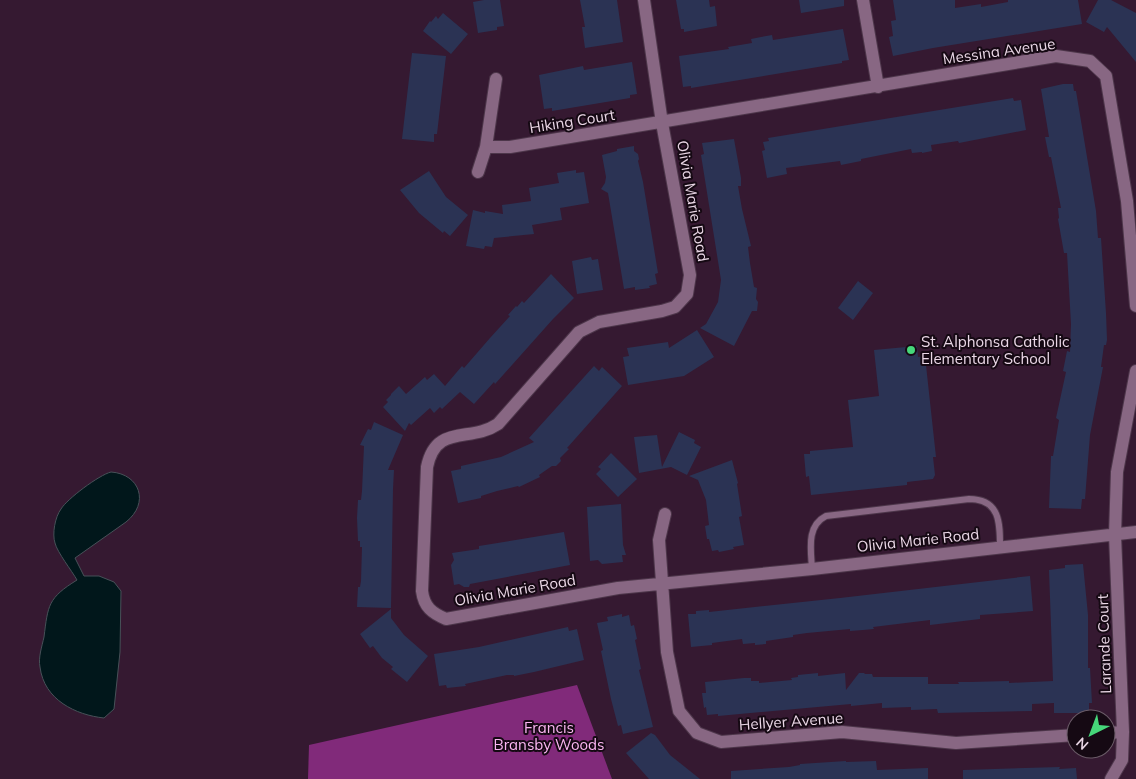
<svg xmlns="http://www.w3.org/2000/svg" width="1136" height="779" viewBox="0 0 1136 779" font-family="Mulish,sans-serif">
<rect width="100%" height="100%" fill="#351931"/>
<path fill="#812a7a" d="M577,685L612,779H308L309,745Z"/>
<path fill="#01171b" stroke="#475158" d="M111,472C140,474 150,503 126,522L75,558L84,576H99L114,582L121,591L120,652L114,709L104,718C76,715 44,700 40,667C38,658 42,646 44,637C48,605 48,598 77,580C72,571 57,552 55,543C52,534 55,517 61,509C67,499 99,475 111,472Z"/>
<path fill="#2b3354" d="M484,0H500L504,26L497,27V30L478,33L473,2Z
M580,0H617L623,42L585,48L582,27H585Z
M676,0H709L710,7L715,6L717,26L684,32V29H681Z
M799,0H844V6L801,13Z
M893,0H955V8L981,4V7L1008,2V0H1078L1082,24L933,48L893,56L889,37L893,36L891,21L896,20Z
M1098,0H1111L1136,13V62L1107,27L1104,32L1086,22Z
M443,13L468,34L451,54L423,31L430,21L431,22L436,16L438,19Z
M843,29L849,60L842,61V63L691,88V86L683,87L679,56L729,49L728,47L752,43L751,39L761,37L772,35L773,40Z
M412,53L446,56L437,134H434V142L402,139Z
M632,62L637,94L630,95V98L552,111V108L544,109L539,75L583,66L584,70Z
M1063,84H1073L1074,91H1076L1096,211L1098,238H1101L1106,313L1107,340L1106,345H1104L1101,367H1103L1090,435L1085,499H1082L1081,509L1049,508L1051,456H1053L1059,420L1056,418L1066,372L1063,371L1067,351L1070,352L1071,324L1067,253H1064L1058,219L1059,218L1058,208H1061L1051,157H1049L1045,137H1049L1041,89Z
M1013,98L1014,101L1021,100L1026,130L959,143L958,141L931,145L932,151L922,153V152L912,153L911,149L861,159V161L841,165L840,161L786,168L787,174L767,178L762,151L765,150L763,142L769,141L768,138Z
M734,139L741,178V186H738L742,209L751,246L748,247L750,263L754,287L757,288L756,299L758,302L757,311H752L734,346L700,328L706,324L718,302L721,280L701,155L704,154L702,143Z
M634,146V151L638,154L639,159L638,161L643,182L658,273L655,274L657,284L649,286L650,288L635,290V287L624,289L608,193L601,189L605,183L606,177L602,155L617,151V149Z
M576,170V173L584,172L589,203L560,208L562,220L532,225L534,234L494,238L492,247L485,246L484,249L466,246L473,210L485,213V211L503,214L502,205L531,201L529,188L559,183L557,173Z
M429,171L446,197L468,215L450,236L444,231L443,233L419,213L400,190Z
M591,257L592,260L598,259L603,290L577,294L572,261Z
M551,274L574,298L553,319L495,384L494,382L474,404L460,392L442,409L440,407L434,413L430,408L411,425L409,423L405,431L383,407L388,402L386,400L391,395V394L399,386L406,394L425,377L427,380L434,374L445,386L462,366L464,368L490,338L510,316L508,315L516,306L517,307L522,301L524,303Z
M858,281L873,293L853,320L838,308Z
M697,330L714,357L684,376L628,385L623,357L629,356L627,348L668,342L669,348Z
M917,346L918,357L925,356L936,457H933L935,475L933,479L907,482V485L811,495L809,476L806,477L804,454H810V451L853,447L848,400L879,396L874,350Z
M594,366L599,371L602,367L622,386L567,448L569,449L560,458L561,461L556,466H552L539,475L540,477L519,487L518,486L497,491L481,496V498L458,503L451,471L461,469V466L501,457L534,442L529,438Z
M374,422L403,435L388,470H394L393,489L391,608L357,607L358,587H360L361,581L362,547H360V541H358L357,518L358,500H361L362,491L364,446L360,445L368,429L371,430Z
M679,432L695,440L694,443L701,447L687,475L671,467L639,473L634,437L657,435L662,467Z
M611,453L637,479L618,497L596,474L601,469L598,467Z
M732,460L738,483L737,484L742,516L739,517L744,545L733,547L734,549L719,552L718,550L712,551L709,539H707L705,526L709,525L706,500L698,480L689,476Z
M621,504L623,545L626,555H622L623,562L602,564L598,560L590,561L587,507Z
M564,532L570,565L470,584L469,587H464L459,584L454,585L451,565L454,560L452,553L479,549V546Z
M1083,564L1088,615V668H1090L1092,703H1089V713H1054V703L1032,704V711L938,713L937,709L911,710V707L882,708V703L851,706V704L718,716V714L707,715L706,707L704,708L702,693H706L705,682L744,678H751V681H759V683L792,680L791,678L798,677V675L818,673V676L845,673L846,690L859,673H864L865,674H872L873,677H928V684H959L958,682H970L1009,681V683L1053,681L1049,570L1065,568V565Z
M1030,576L1033,611L980,615V619L930,625V620L873,627L874,629L863,630L850,631V629L807,633L793,635V637L766,641V644L755,645V643L743,644L742,639L712,643V645L691,647L688,614H696V611L709,610V612L840,598Z
M391,609V618L404,635L428,656L407,682L391,669L393,667L382,658L373,646L370,648L360,634Z
M622,614V617L629,615L631,626L634,625L637,639L635,640L641,669L639,670L653,727L623,734L621,725L618,726L611,699L601,651L603,650L597,623L608,621L607,617Z
M568,627L569,631L577,629L584,660L534,672L514,676V675H507L465,684L466,686L447,688L446,685L439,686L434,654L479,647Z
M651,733L655,735L670,755L700,779H649L626,753Z
M846,761V762L876,761L877,770L928,768V779H731V771L789,767L800,765V764Z
M1060,767L1059,769L1076,768L1077,779H963V770Z"/>
<g fill="none" stroke-linecap="round" stroke-linejoin="round">
<defs>
<path id="lane" d="M812,569C811,550 806,526 826,516L969,499C1000,499 1000,523 1000,547"/>
<path id="street" d="M644,0L662,123L690,275L687,294L675,307L662,311L599,322L579,332L498,424C470,443 436,423 427,467L422,591C424,607 432,613 446,619L618,588L812,569L1136,532
M863,0L878,87
M486,147H510L1056,56L1090,61L1106,76L1127,201L1136,306
M478,172L486,147L496,79
M665,514L659,540L667,652L679,711L697,733L721,742L842,732L956,743L1076,735
M1106,733L1123,732
M1111,779L1122,760L1123,732L1115,535L1117,472L1136,371"/>
</defs>
<use href="#lane" stroke="#4d364a" stroke-width="8"/>
<use href="#street" stroke="#4d364a" stroke-width="14"/>
<use href="#lane" stroke="#886783" stroke-width="6"/>
<use href="#street" stroke="#886783" stroke-width="12"/>
</g>
<circle fill="#46d77a" stroke="#150913" stroke-width="2" cx="911" cy="350" r="5"/>
<g text-anchor="middle" dominant-baseline="central" stroke-width="4" stroke-linejoin="round" paint-order="stroke">
<g font-size="15" fill="#ead7e6" stroke="#150913">
<text transform="translate(999 51) rotate(-8)">Messina Avenue</text>
<text transform="translate(572 121) rotate(-9)">Hiking Court</text>
<text transform="translate(693 201) rotate(80)">Olivia Marie Road</text>
<text transform="translate(918 540) rotate(-6)">Olivia Marie Road</text>
<text transform="translate(515 590) rotate(-10)">Olivia Marie Road</text>
<text transform="translate(1104 644) rotate(-92)">Larande Court</text>
<text transform="translate(791 721) rotate(-4)">Hellyer Avenue</text>
</g>
<g font-size="15" fill="#ead7e6" stroke="#150913" text-anchor="start">
<text x="921" y="341">St. Alphonsa Catholic<tspan x="921" dy="17">Elementary School</tspan></text>
</g>
<g font-size="15" fill="#fbb6f2" stroke="#150913">
<text x="549" y="727">Francis<tspan x="549" dy="17">Bransby Woods</tspan></text>
</g>
</g>
<g transform="translate(1091 734) rotate(222)"><circle r="24" fill="#150913" stroke="#6a5b67"/>
<path d="M0-4L9 19L0 12L-9 19Z" fill="#46d77a"/>
<text y="-8" font-size="14" font-weight="bold" text-anchor="middle" fill="#ead7e6">N</text>
</g>
</svg>
